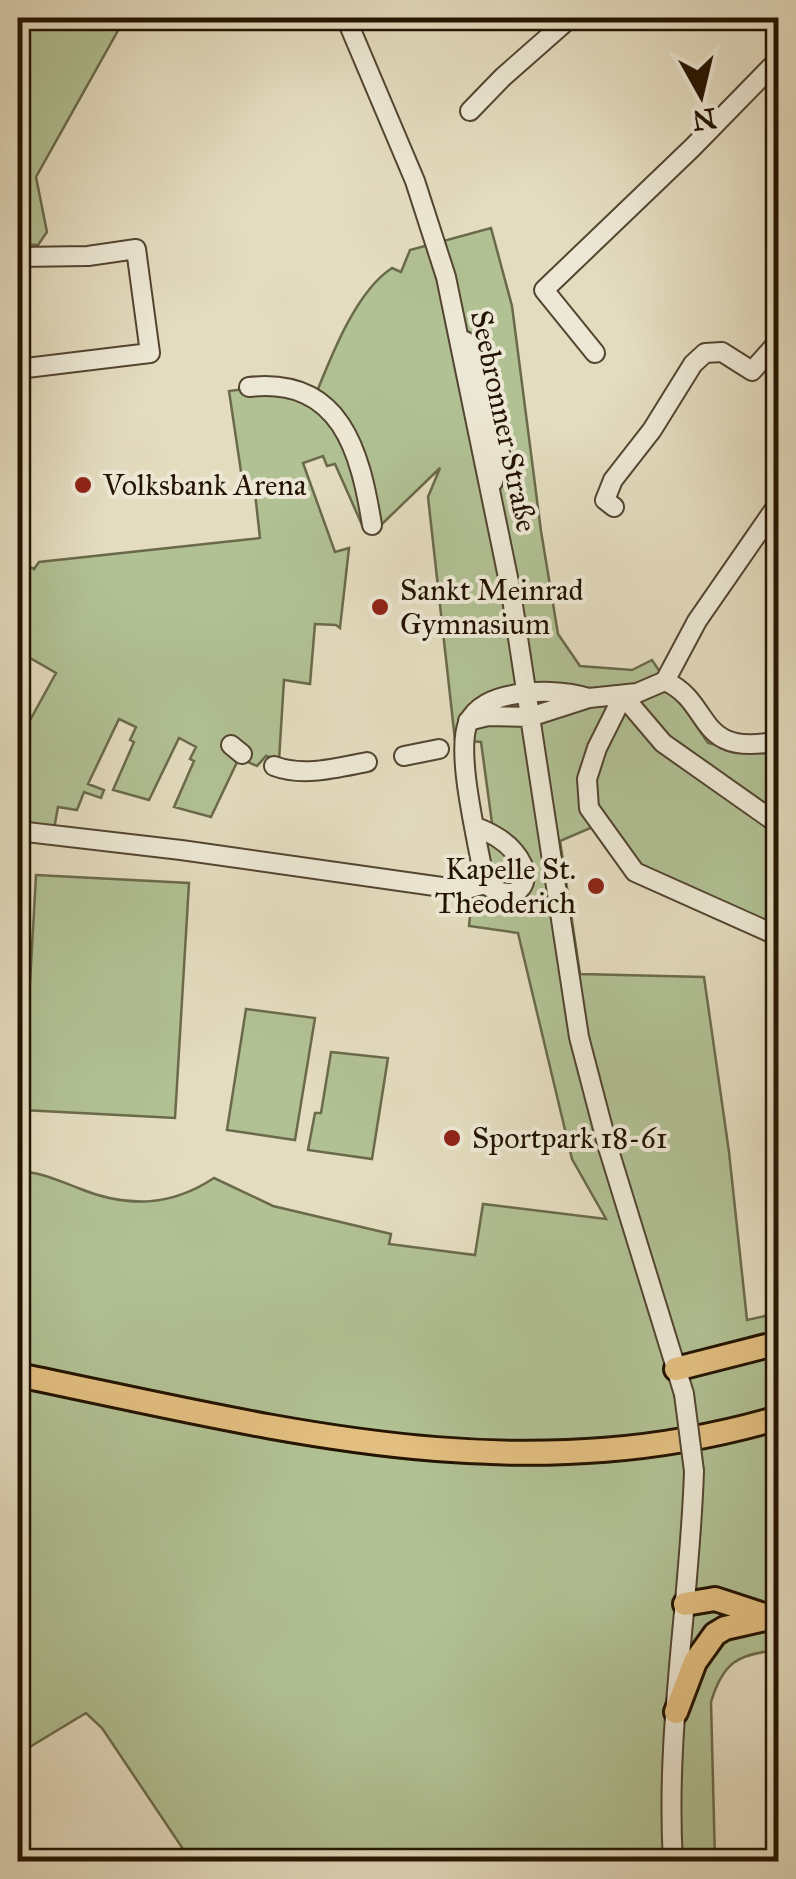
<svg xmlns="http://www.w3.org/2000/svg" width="796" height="1879" viewBox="0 0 796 1879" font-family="'IM FELL Great Primer',serif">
<rect width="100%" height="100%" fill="#e4dcbf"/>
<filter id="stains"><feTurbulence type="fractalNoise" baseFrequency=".002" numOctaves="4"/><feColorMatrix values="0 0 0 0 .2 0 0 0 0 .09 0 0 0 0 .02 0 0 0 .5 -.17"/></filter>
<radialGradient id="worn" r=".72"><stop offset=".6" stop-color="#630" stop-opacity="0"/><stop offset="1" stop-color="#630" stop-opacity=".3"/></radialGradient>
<path fill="#b1c194" stroke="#6a6a4a" stroke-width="2.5" d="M18,18H125L36,177L47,232L38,245L18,244Z
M491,228L512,306L541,531L558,634L580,666L632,670L652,660L708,743L743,752L778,754V929L638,868L604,822L560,841L580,974L704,977L729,1152L747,1320L778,1313V1650C738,1654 723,1662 711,1702L715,1861H191L102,1728L86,1713L18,1754V1171C40,1172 57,1180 78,1188C127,1208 170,1207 214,1178L273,1206L391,1234L389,1244L475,1255L483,1204L606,1219L572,1159L518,933L469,926L472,897L492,823L481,742L455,740L428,497L440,468L382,524L363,527L335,464L327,466L323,456L303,463L335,552L349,548L340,628L336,625L315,624L310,684L284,680L279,760L266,756L257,766L239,758L211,817L174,807L194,761L190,759L196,747L179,738L149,800L113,790L134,742L130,740L136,727L119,719L88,784L104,790L101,798L84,792L77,810L58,807L54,829L18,831V742L56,673L18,651V572L23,563L34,569L39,562L260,538L254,484L243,485L229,391L253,388L314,399C330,359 355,292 392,268L401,272L410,250Z
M36,875L189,883L175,1118L23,1110Z
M246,1009L315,1018L295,1140L227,1130Z
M331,1052L388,1058L372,1159L308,1150L315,1113H321Z"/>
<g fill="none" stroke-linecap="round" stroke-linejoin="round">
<defs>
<path id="minor" d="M346,18L415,181L446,277L511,592L579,1037L607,1144L684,1394
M470,111L503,77L570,18
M18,257L88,256L136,249L150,353L18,369
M465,341L486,382L500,453L493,482
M595,353L544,290L692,148L778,60
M249,387C341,377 360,451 372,525
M614,507L605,500L613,480L652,430L693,364L705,353L722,352L752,371L778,342
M665,681L697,621L778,504
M623,696L597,748L587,779L589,808L635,872L778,936
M623,696L663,743L778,824
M468,721L488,716L530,717L589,698L637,693L665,681C714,703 694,758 778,741
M231,745L242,754
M404,756L439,749
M274,766C303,777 336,768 367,762
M476,827C548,854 531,916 485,884C479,847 455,754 468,723C475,706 495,698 512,695C536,690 566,691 589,698
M18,831L181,850L463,890L485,884
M673,1862C665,1731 690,1601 694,1471"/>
<path id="major" d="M676,1369L778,1343
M18,1375C276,1428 516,1495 778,1418
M685,1604L715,1599L770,1617
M676,1712L695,1662L715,1634L725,1628L778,1616"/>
</defs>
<use href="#minor" stroke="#534530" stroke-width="22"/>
<use href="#major" stroke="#231300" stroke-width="28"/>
<use href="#minor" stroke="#ede8d5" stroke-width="18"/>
<use href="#major" stroke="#e2be80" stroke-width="22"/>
<defs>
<path id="minor-bridge" d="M684,1394L694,1471"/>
</defs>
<use href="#minor-bridge" stroke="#534530" stroke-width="22" stroke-linecap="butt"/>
<use href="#minor-bridge" stroke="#ede8d5" stroke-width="18"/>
</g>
<g fill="#8f2418" stroke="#ede8d5" stroke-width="4">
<circle cx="83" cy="485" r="10"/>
<circle cx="380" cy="607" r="10"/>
<circle cx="596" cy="886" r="10"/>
<circle cx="452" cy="1138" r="10"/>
</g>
<g text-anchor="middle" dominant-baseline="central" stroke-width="8" stroke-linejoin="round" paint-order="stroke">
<g font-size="30" fill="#231300" stroke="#ede8d5">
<text transform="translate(504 421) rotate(78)">Seebronner Straße</text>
</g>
<g font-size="30" fill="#231300" stroke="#ede8d5" text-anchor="start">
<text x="103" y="485">Volksbank Arena</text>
<text x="400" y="590">Sankt Meinrad<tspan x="400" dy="34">Gymnasium</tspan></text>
<text x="576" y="869" text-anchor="end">Kapelle St.<tspan x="576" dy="34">Theoderich</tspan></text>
<text x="472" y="1138">Sportpark 18-61</text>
</g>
</g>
<rect width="796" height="1879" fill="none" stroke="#e4dcbf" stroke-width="60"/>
<rect x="20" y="20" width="756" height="1839" fill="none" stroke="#231300" stroke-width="5"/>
<rect x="30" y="30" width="736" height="1819" fill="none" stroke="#231300" stroke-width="2.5"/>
<g transform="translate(701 95) rotate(172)" stroke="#ede8d5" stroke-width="8" paint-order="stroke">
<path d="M0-8L18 38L0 25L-18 38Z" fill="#231300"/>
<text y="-15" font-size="28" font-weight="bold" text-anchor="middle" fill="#231300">N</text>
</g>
<rect width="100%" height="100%" filter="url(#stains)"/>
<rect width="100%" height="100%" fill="url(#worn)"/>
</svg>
